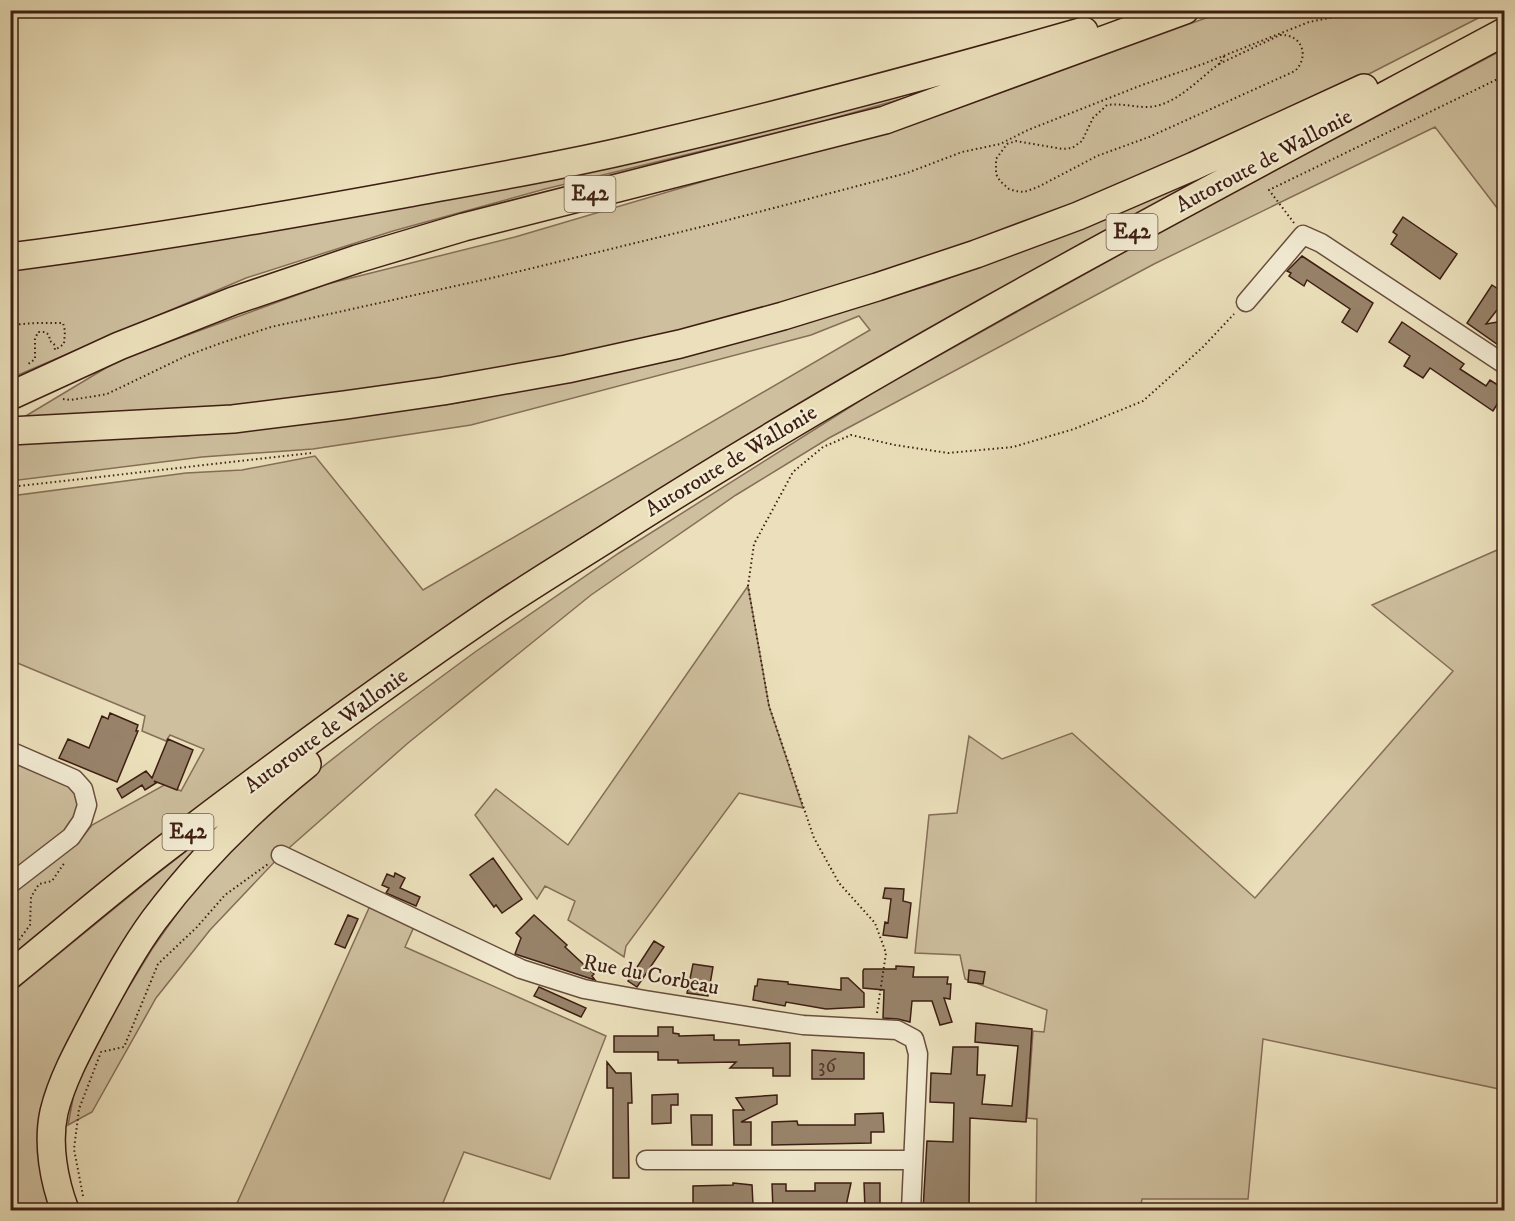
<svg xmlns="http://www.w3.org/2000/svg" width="1515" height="1221" viewBox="0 0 1515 1221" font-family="'IM FELL DW Pica',serif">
<rect width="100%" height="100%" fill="#ebe0bb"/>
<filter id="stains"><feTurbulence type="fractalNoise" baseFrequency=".00333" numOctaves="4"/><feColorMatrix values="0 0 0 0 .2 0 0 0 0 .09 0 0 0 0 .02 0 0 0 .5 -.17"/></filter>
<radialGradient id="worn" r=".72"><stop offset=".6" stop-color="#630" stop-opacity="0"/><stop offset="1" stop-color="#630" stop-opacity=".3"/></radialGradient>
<path fill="#cebf9e" stroke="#866e58" stroke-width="1.5" d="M1225,11H1492L1277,121L1065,211L874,279L662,338L538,363L325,397L88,418L19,420L119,360L327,284L515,237L742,170L936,116Z
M1504,49V217L1435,127L1154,264L829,438L736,495L591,595L408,743L281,855L210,930L156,998L92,1112L68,1125L75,1088L116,1008L152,949L195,888L245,834L307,779L376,725L475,652L619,553L877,390L1189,216Z
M991,68L908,97L817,123L545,189L393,231L246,278L11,378L10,267Z
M1249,154L694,472L11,961V895L81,839L92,825L166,784L181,791L204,749L170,735L166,741L142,731L145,716L15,662L11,670V496L186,473L242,470L315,456L423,590L870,330L859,316L811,335L471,425L313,449L202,457L11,481V444L184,436L311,423L457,403L555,384L815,320L933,284L1019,252Z
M1504,547V1090L1263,1039L1248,1199H1142L1140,1210H1036L1037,1119L1027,1118L1033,1031L1044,1032L1047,1010L965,979L960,955L915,953L929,815L957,813L969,736L1002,759L1072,733L1255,898L1453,671L1372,605Z
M748,586L769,706L803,808L739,793L626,946L624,957L568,920L575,901L545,886L537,899L475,815L496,789L568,845Z
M11,761L72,788L78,798L80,811L71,827L11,875Z
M226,820L53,1088L56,1210H11V993L148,881Z
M373,899L417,920L405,947L606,1036L550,1179L464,1152L440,1210H234Z"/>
<path fill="#98836a" stroke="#3e1e13" stroke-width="1.5" d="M1403,217L1457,254L1440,279L1391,244L1397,235L1393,232Z
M1302,256L1373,303L1357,332L1342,322L1350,309L1307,280L1304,286L1289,276L1291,273L1287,271Z
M1492,285L1504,293V301L1486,324L1504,321V349L1467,323Z
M1402,322L1464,364L1460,369L1486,386L1490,380L1504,389V393L1493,411L1430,368L1423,378L1404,366L1410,356L1389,342Z
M110,713L138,725L136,731H138L117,782L59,758L68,739L89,748L102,716L108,719Z
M168,739L193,750L177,790L154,781L156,783L145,790L142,785L122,798L117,789L146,771L152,778Z
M493,858L522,899L502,913L496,905L494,907L470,875Z
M395,873L405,878L400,888L420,897L416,906L386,893L389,888L382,885L387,874L394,877Z
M885,888L904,889L903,901L911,903L907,938L883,935L885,922L888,923L891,899L883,898Z
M348,915L358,919L345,948L335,944Z
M534,915L567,945L565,947L594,974L592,976L595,980L515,954L521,938L516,933Z
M654,941L664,947L637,987L628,981Z
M693,964L713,967L708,996L687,993Z
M896,966L914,967L913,977H948L947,984H951L950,999L944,998L952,1022L940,1025L932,1001H912L910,1022L898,1019L883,1018L884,990L863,988V971L864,969H896Z
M969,970L985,972L983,984L968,982Z
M841,978H848L864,993V1007L826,1009L786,1002L785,1006L753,1000L755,986H757L758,979L788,982V984L841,990Z
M539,987L586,1008L581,1017L534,996Z
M976,1023L1032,1029L1026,1122L970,1118L969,1210H923L927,1141L953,1142L954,1103L930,1102L931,1073L951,1074L953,1047H978L977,1075H985L982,1104L1012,1106L1018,1046L975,1042Z
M658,1027H673V1033L679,1034V1036L714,1035V1040H739V1045L790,1043V1076H773V1068H730L736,1062L678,1063V1060H658V1052H614V1036H658Z
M812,1050L864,1053V1079H812Z
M607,1062L616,1073H631L632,1103H628L629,1178H613V1088H607Z
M678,1094V1105H671V1123L652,1124V1095Z
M777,1095V1104L741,1122H751V1145H734L733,1110H744L736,1098Z
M883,1113L884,1132H871V1143L772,1145V1122L797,1121L798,1125H855V1114Z
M691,1115H712V1145H692Z
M733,1183L752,1185L753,1205L693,1204V1186L733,1185Z
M815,1183H851L846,1206L828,1205V1210H773L772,1184H786V1191H815Z
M864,1183H880V1210H865Z"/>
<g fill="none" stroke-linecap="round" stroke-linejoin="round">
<defs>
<path id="minor" d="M1246,302L1303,235L1321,243L1504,364
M10,751L74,779L83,789L87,805L82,821L71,837L10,884
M281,855L521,969L584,989L645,1000L803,1025L897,1030L914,1039L918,1054L911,1210
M646,1160H913"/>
<path id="highway" d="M10,257C142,240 272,218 403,194C489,178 577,163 662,142C804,109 944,71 1084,31
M10,396L119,346L233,301L357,259L464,227L885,120L1185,10
M10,431L233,419L345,405L443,391L567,369L680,344L783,316L877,287L976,254L1078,216L1194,166L1364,88
M10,975C63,932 115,887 169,846C275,765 383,686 493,611C530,586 568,563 606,539C895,353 1202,194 1504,32
M65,1210C54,1181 47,1144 54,1112C62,1079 80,1047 96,1017C114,984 132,950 154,920C198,861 250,810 307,764"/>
</defs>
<use href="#minor" stroke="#694e3d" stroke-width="21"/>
<use href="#highway" stroke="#3e1e13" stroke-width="30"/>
<path stroke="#3e1e13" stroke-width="2" stroke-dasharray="1.5 3" stroke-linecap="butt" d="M1219,64L1280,35C1302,34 1310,56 1295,71L1149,137L1097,156L1038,187L1024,192L1015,191L1009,189L1000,181L996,174V159L1007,144L1016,141L1063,149L1072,148L1082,141L1093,118L1107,105C1121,103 1133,107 1146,107C1175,107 1197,80 1219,64L1225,55
M1294,223L1269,190L1504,76
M10,325L36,323H63L65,331L64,344L55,350L54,344L50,341L49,335L45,332H38L35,339V359L27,365
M63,399L71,400L107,394L186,356L221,343L271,327L496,277L709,225L907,173L962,152L1000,144L1028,130L1142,85L1203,64L1309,22L1369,10
M10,487L311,453
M19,940L30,925L31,897L39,884L52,881L65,862
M877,1013L886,953L875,923L839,883L814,838L769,706L748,586L754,544L793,472L823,447L851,435L895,445L948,453L1013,447L1074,429L1143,401L1202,348L1234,314
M83,1196L74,1149L79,1109L101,1052L124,1047L158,964L197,927L225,895L268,864"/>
<use href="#minor" stroke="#f2ebd3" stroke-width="18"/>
<use href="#highway" stroke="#ebe0bb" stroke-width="27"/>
</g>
<g text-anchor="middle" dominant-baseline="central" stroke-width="4.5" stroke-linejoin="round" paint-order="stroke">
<g font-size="20" fill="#543729">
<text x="827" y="1066">36</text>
</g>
<g fill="#f2ebd3" stroke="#745c4d" stroke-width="1.5">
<rect x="564.5" y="176" width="51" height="36" rx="4.5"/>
<rect x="1106.5" y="214" width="51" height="36" rx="4.5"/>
<rect x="162.5" y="814" width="51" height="36" rx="4.5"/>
</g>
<g font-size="21" font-weight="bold" fill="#3e1e13">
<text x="590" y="194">E42</text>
<text x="1132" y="232">E42</text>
<text x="188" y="832">E42</text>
</g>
<g font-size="22" fill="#3e1e13" stroke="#f2ebd3">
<text transform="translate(1264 161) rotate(-28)">Autoroute de Wallonie</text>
<text transform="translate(731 461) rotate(-31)">Autoroute de Wallonie</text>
<text transform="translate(326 731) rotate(-36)">Autoroute de Wallonie</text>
<text transform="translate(651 975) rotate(11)">Rue du Corbeau</text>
</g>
</g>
<rect width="1515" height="1221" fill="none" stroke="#ebe0bb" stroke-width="36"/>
<rect x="12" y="12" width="1491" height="1197" fill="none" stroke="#3e1e13" stroke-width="3"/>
<rect x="18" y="18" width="1479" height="1185" fill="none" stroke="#3e1e13" stroke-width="1.5"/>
<rect width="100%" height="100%" filter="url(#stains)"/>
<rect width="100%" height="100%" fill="url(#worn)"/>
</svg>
